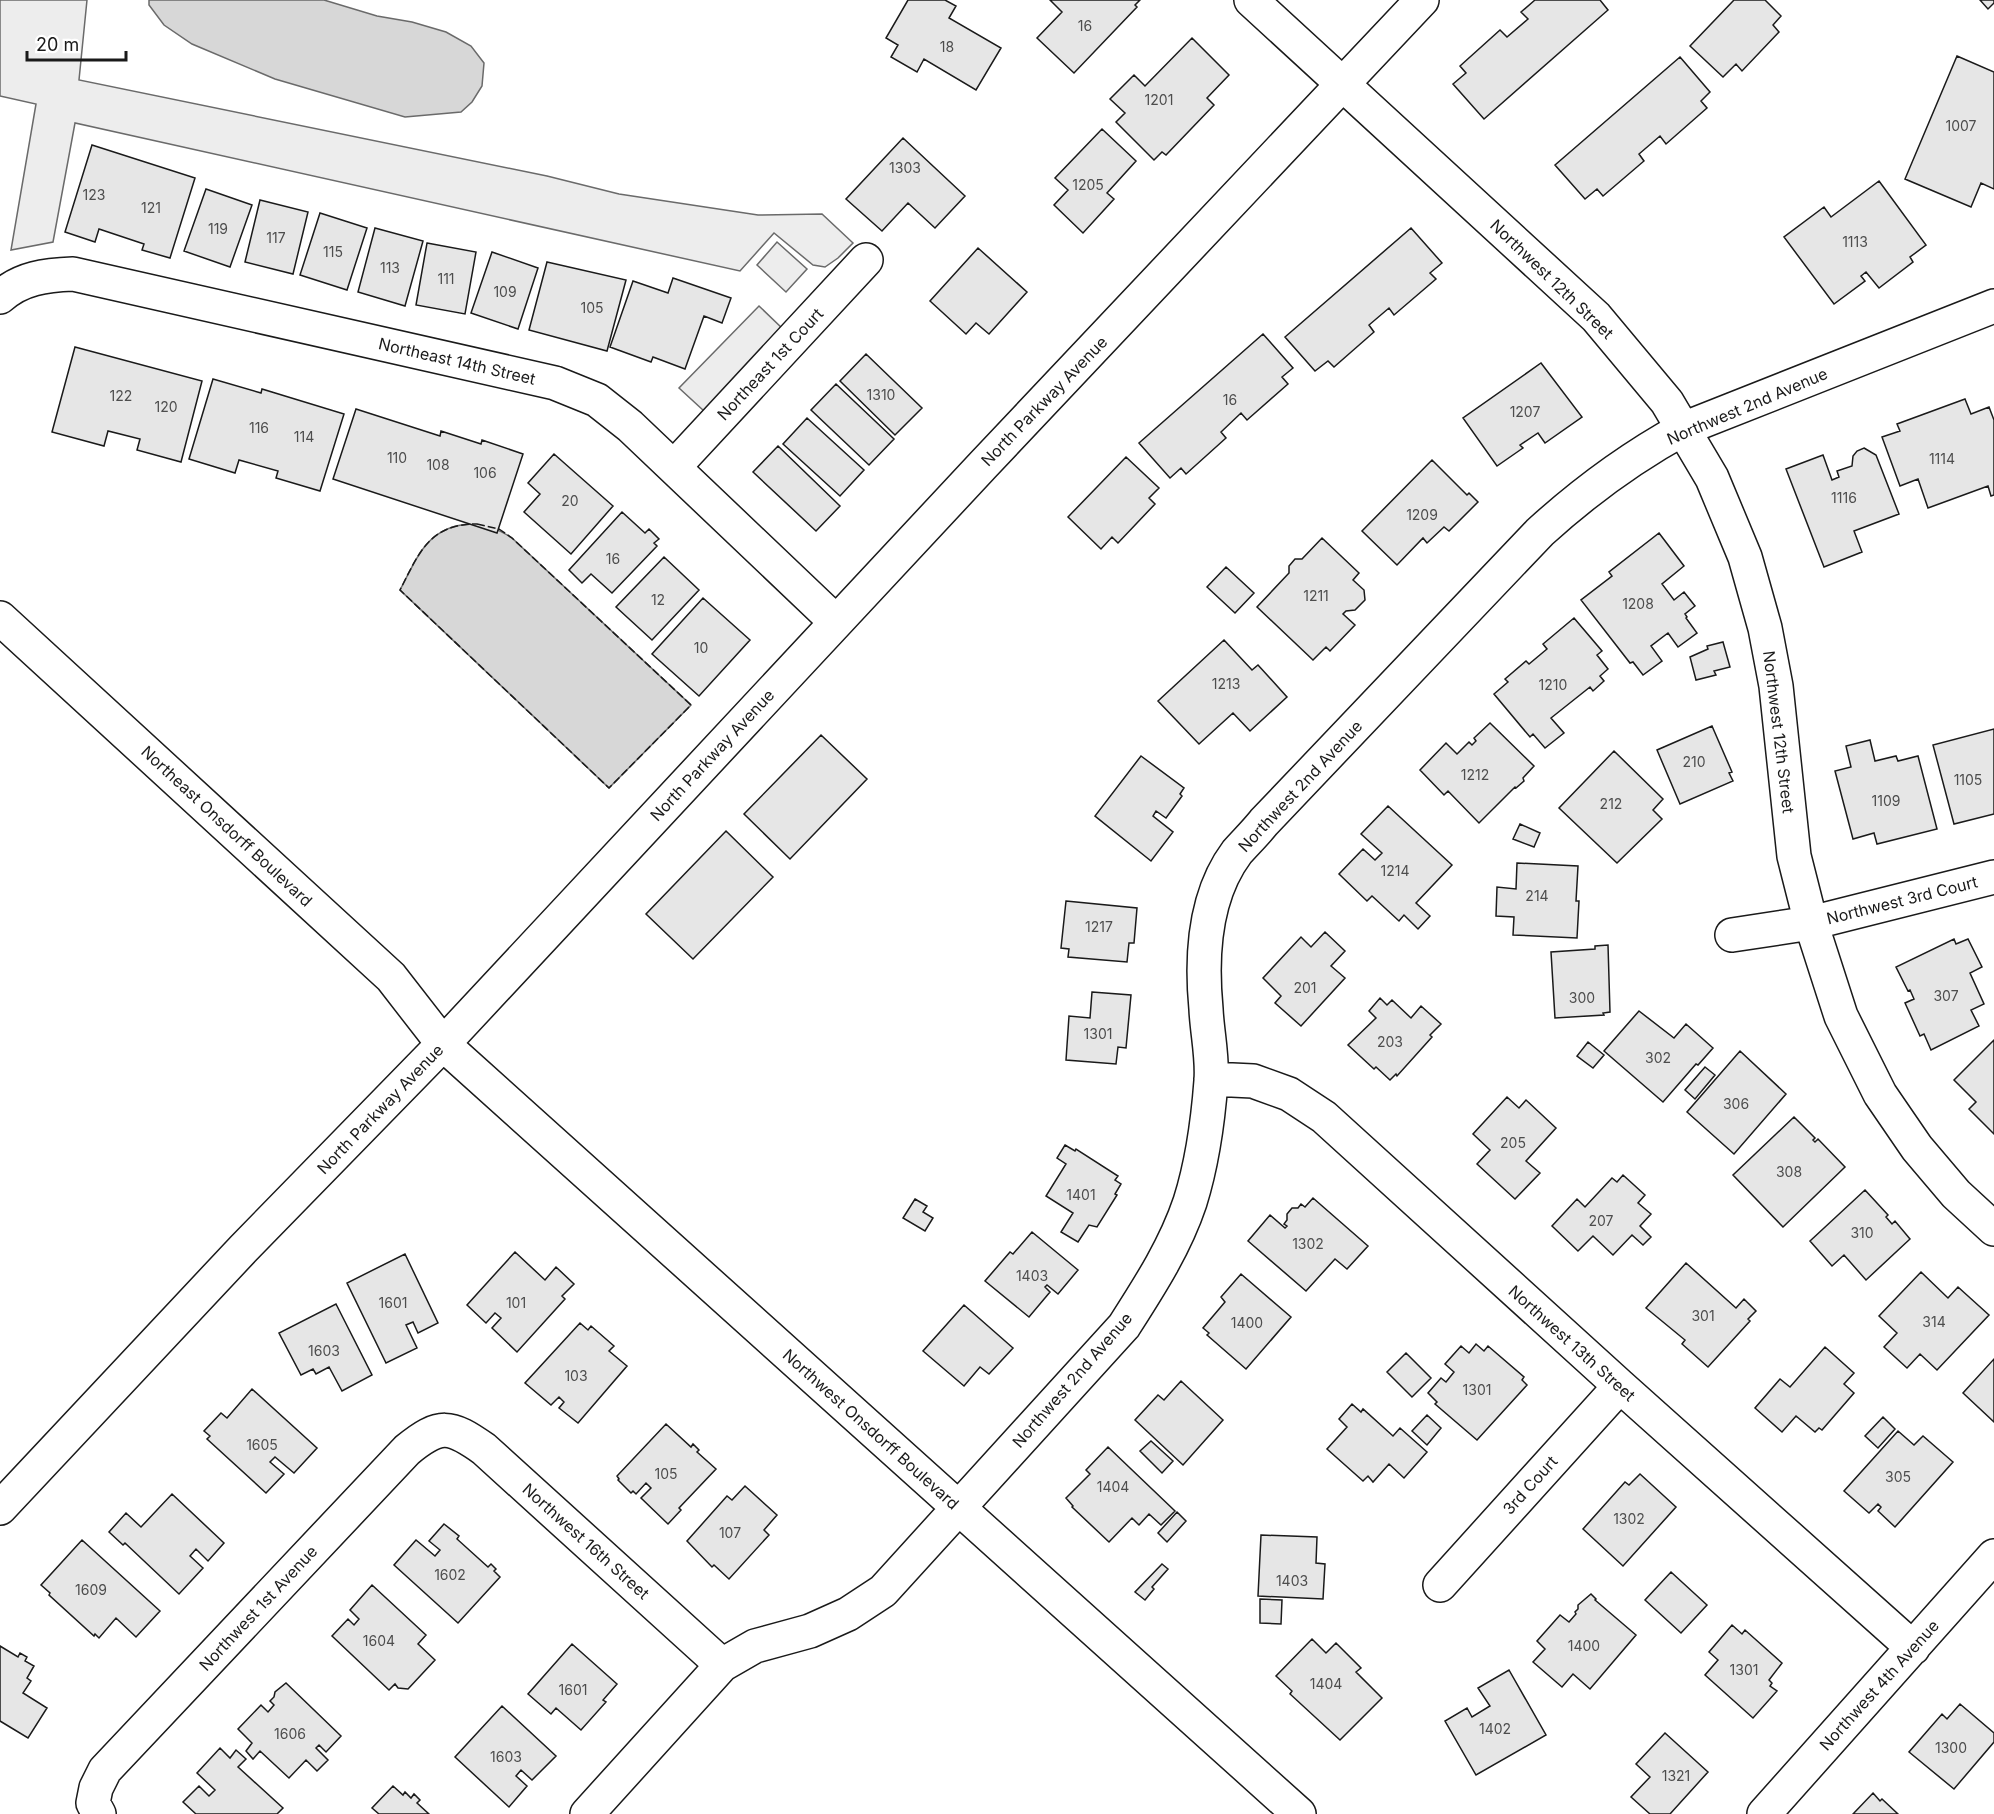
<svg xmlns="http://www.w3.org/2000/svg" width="1994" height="1814" viewBox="0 0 1994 1814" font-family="Inter,sans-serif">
<rect width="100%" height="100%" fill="#fff"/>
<path fill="#ededed" stroke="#6a6a6a" stroke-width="1.5" d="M0,0H87L79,80L547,176L619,194L758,215L822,214L853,243L838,258L825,267L813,265L774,233L740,271L75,123L53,242L11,250L36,104L0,96Z
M777,242L807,269L786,292L757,265Z
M759,306L784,330L704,411L679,388Z"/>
<path fill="#d7d7d7" stroke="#6a6a6a" stroke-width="1.5" d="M149,0H324L377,16L412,22L446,32L471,46L484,63L482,86L472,102L461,112L405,117L275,79L192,44L164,25L149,5Z
M469,524C486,524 498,529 512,538L691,705L609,788L400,590C417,558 427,527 469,524Z"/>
<path fill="#e6e6e6" stroke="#1a1a1a" stroke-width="1.5" d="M908,0H945L956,6L949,18L1001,48L976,90L924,59L917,72L891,57L898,45L886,38Z
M1050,0H1140L1135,5L1137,7L1074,73L1037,38L1062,12Z
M1535,0H1600L1608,10L1484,119L1453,84L1466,73L1460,66L1500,30L1507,37L1528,19L1521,12Z
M1734,0H1765L1781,16L1773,25L1779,32L1742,71L1736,64L1723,77L1690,46Z
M1980,0H1994V3L1988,9Z
M1192,38L1229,75L1207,98L1214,105L1166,155L1162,152L1154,160L1116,122L1125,113L1110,99L1134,75L1145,86Z
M1957,56L1994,72V189L1981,183L1971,207L1905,179Z
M1680,57L1710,92L1701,101L1707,108L1666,144L1660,136L1639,154L1644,161L1603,196L1597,189L1585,199L1555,165Z
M1102,129L1136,161L1107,193L1114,199L1083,233L1054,205L1068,190L1055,178Z
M903,138L965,196L935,228L908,203L882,231L846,199Z
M92,145L195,178L170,258L142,250L144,244L99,229L95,242L65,232Z
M1879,181L1926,245L1910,257L1913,262L1879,288L1866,272L1861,276L1865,281L1834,304L1784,237L1824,207L1831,217Z
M206,189L252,205L230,267L184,251Z
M260,200L308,212L293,274L245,262Z
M320,213L367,228L347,290L300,275Z
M375,228L423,241L405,306L358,292Z
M1411,228L1442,263L1430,273L1436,279L1394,315L1389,308L1369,325L1374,332L1334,367L1328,361L1315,371L1285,337Z
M427,243L476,252L465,314L416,305Z
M978,248L1027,292L989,334L976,323L966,334L930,301Z
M492,252L538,268L518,329L471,313Z
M547,262L626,280L607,351L529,330Z
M673,278L731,298L722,323L704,316L685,369L653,357L651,362L610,347L633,281L668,293Z
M1263,334L1293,368L1282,377L1288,384L1247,420L1241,413L1221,432L1226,438L1186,474L1181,468L1170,478L1139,443Z
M75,347L202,381L181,462L137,450L140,439L108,431L104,446L52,432Z
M866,354L922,408L895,435L840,381Z
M1541,363L1582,417L1545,443L1538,433L1520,445L1523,448L1497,466L1463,418Z
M213,379L261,393L262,389L344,414L320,491L276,478L278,471L239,460L235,473L189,459Z
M836,384L894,439L869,465L811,410Z
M1965,399L1971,414L1989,407L1994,420V495L1991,496L1988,486L1928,508L1918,479L1900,486L1882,437L1900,431L1897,424Z
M356,409L440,436L441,431L481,444L482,440L523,454L497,533L333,479Z
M807,418L864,470L840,496L783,444Z
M778,446L840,506L816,531L753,472Z
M1864,448L1876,455L1899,514L1854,531L1862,552L1824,567L1786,469L1823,455L1832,480L1839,477L1837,471L1852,466L1853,456L1857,451Z
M554,454L613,506L571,554L524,512L540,494L528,483Z
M1126,457L1159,488L1149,498L1155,504L1118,543L1112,537L1101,549L1068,517Z
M1432,460L1467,495L1469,493L1478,502L1449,531L1444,527L1427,543L1423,538L1397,565L1362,531Z
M622,512L645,533L649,529L659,539L654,543L657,546L612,593L591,574L582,583L569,570Z
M1659,533L1684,566L1662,584L1674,600L1684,592L1695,606L1685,614L1687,617L1686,618L1697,633L1678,647L1668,633L1651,646L1662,661L1643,675L1633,662L1630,663L1581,600L1612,576L1609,572Z
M1322,538L1359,573L1353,580L1364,590L1365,600L1355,610L1346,611L1343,614L1355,625L1330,651L1326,647L1313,660L1257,607L1289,573V566L1295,559H1302Z
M664,557L699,590L652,640L616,607Z
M1226,567L1254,593L1235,613L1207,587Z
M703,598L750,640L699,696L652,654Z
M1574,618L1602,651L1597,655L1608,669L1600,676L1604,681L1593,691L1590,687L1551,718L1564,733L1545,748L1533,734L1530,737L1494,694L1508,682L1505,679L1526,661L1529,664L1547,649L1543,644Z
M1224,640L1252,670L1258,665L1287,697L1250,731L1233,713L1199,744L1158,701Z
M1723,642L1730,667L1714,671L1716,675L1696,680L1690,657L1708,649L1707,646Z
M1490,723L1534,766L1523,778L1524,781L1516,788L1515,787L1479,823L1448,791L1444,795L1420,770L1446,743L1457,754L1469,742L1472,745L1476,741L1474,738Z
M1712,726L1732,772L1729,773L1733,781L1680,804L1657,750Z
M1994,729V814L1954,824L1933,745Z
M821,735L867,779L790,859L744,814Z
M1870,740L1875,761L1896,756L1898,761L1918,756L1937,829L1877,844L1874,833L1853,839L1835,771L1851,767L1846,746Z
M1614,751L1663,799L1653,810L1662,819L1617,863L1559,808Z
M1141,756L1184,788L1180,794L1182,796L1166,818L1156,811L1153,816L1173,832L1151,861L1095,816Z
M1388,806L1452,865L1416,903L1430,916L1418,929L1404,915L1399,921L1372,896L1367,901L1339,874L1363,849L1375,860L1382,853L1361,834Z
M1520,824L1540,833L1534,847L1513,839Z
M726,831L773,877L693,959L646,914Z
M1517,863L1578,866L1576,901H1579L1577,938L1513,935L1514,917L1496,916L1497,887L1516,889Z
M1066,901L1137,908L1134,943H1129L1127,962L1068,957L1069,949L1061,948Z
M1325,932L1345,951L1331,966L1345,978L1301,1026L1275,1003L1281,996L1263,978L1301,937L1311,947Z
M1954,939L1956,944L1968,939L1982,967L1970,973L1984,1004L1971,1010L1979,1026L1931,1050L1924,1034L1920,1036L1905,1003L1914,999L1910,990L1908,991L1896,967Z
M1608,945L1610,1012L1603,1013L1604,1015L1555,1018L1551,952L1595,949V946Z
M1092,992L1131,995L1126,1048L1118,1047L1116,1064L1066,1060L1069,1016L1090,1018Z
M1380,998L1387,1005L1392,1000L1411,1018L1421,1006L1441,1024L1430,1035L1432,1037L1397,1076L1396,1074L1390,1080L1376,1067L1374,1069L1348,1045L1376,1018L1369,1011Z
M1639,1011L1674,1038L1686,1024L1713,1048L1698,1065L1696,1064L1663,1102L1604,1051Z
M1994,1040V1134L1969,1109L1976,1102L1954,1080Z
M1588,1042L1604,1055L1593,1068L1577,1056Z
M1740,1051L1786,1094L1734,1154L1687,1112Z
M1705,1067L1715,1075L1695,1099L1685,1090Z
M1507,1097L1519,1108L1526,1100L1556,1128L1526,1161L1540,1173L1515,1199L1477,1164L1490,1150L1473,1134Z
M1794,1117L1815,1138L1813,1140L1815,1142L1818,1139L1845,1167L1783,1227L1733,1175Z
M1065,1145L1075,1151L1076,1149L1118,1176L1115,1180L1121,1184L1115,1194L1117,1195L1097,1227L1089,1225L1078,1242L1061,1232L1073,1213L1046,1196L1066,1164L1057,1158Z
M1623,1175L1645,1195L1638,1203L1651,1214L1640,1226L1651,1237L1643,1245L1632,1235L1613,1255L1593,1236L1578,1251L1552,1226L1577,1199L1585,1207L1612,1178L1617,1182Z
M1865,1190L1888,1215L1886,1217L1892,1224L1895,1221L1910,1239L1866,1280L1844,1255L1832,1266L1810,1241Z
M1313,1198L1368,1246L1347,1269L1335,1259L1306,1291L1248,1241L1270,1215L1285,1228L1287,1226L1284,1224L1287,1220V1214L1292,1208H1298L1301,1204L1305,1207Z
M915,1199L927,1206L923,1212L933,1218L925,1231L903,1218Z
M1032,1232L1078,1270L1058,1294L1047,1285L1045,1287L1050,1292L1029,1317L985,1281L1010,1252L1013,1254Z
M515,1252L545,1280L556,1267L574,1284L562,1296L565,1299L517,1352L492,1328L501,1318L495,1313L486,1323L467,1305Z
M405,1254L438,1323L418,1333L413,1322L406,1325L417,1348L386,1363L347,1283Z
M1686,1263L1736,1308L1744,1299L1756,1311L1748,1319L1750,1321L1708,1367L1682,1344L1685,1340L1646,1308Z
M1921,1272L1948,1298L1958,1287L1989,1315L1937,1370L1920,1354L1907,1368L1884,1347L1897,1333L1879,1316Z
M1241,1274L1291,1317L1246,1369L1207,1335L1209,1333L1203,1328L1225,1302L1221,1297Z
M336,1304L372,1375L342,1391L329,1367L316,1374L313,1369L301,1375L279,1333Z
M964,1305L1013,1348L989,1374L980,1367L964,1386L923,1351Z
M580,1323L588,1330L591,1326L614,1346L609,1351L627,1366L578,1423L559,1408L564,1402L559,1397L551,1405L525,1383Z
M1476,1344L1484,1351L1488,1346L1524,1377L1522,1380L1527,1385L1477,1440L1435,1404L1437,1402L1428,1393L1441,1378L1446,1382L1454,1372L1445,1364L1461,1346L1469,1353Z
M1825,1347L1854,1373L1844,1384L1854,1393L1822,1430L1819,1428L1815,1432L1796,1416L1782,1432L1755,1408L1780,1379L1790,1387Z
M1406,1353L1431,1378L1412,1397L1387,1372Z
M1994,1359V1422L1963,1393Z
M1181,1381L1223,1420L1183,1465L1135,1420L1158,1395L1164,1400Z
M252,1389L317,1448L294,1473L275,1457L270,1462L284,1474L266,1493L207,1439L210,1436L204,1431L221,1413L227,1418Z
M1352,1404L1361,1412L1363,1409L1393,1436L1400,1428L1427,1452L1404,1478L1389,1464L1373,1482L1368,1476L1363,1481L1327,1449L1347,1427L1339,1419Z
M1427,1415L1441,1428L1427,1445L1412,1431Z
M1883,1417L1895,1429L1878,1448L1865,1436Z
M666,1424L691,1447L693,1444L699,1450L697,1452L716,1469L679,1508L681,1510L668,1524L641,1498L651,1488L646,1483L636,1494L633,1491L631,1493L618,1480L619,1479L617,1476Z
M1898,1431L1914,1445L1923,1436L1953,1462L1895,1527L1878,1511L1881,1507L1878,1504L1869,1513L1844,1491Z
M1151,1441L1173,1461L1162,1473L1140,1451Z
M1108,1447L1175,1511L1161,1525L1149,1514L1139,1525L1132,1518L1109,1542L1072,1507L1073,1506L1066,1498L1090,1474L1086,1470Z
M1640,1474L1676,1507L1623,1566L1583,1529L1625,1482L1629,1485Z
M745,1486L777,1515L764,1530L769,1535L729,1579L714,1565L712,1567L687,1541L727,1496L732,1500Z
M172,1494L224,1543L208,1561L196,1549L190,1556L203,1568L179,1594L125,1543L123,1545L109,1532L126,1513L141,1527Z
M1177,1512L1186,1521L1167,1542L1158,1533Z
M444,1524L459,1536L457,1539L488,1567L491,1564L496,1569L494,1571L500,1577L458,1623L394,1565L416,1540L435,1556L440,1550L429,1541Z
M1261,1535L1317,1537L1316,1563L1325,1564L1323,1599L1258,1596Z
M82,1540L160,1611L136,1637L116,1618L99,1638L95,1634L94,1636L49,1595L50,1593L41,1585Z
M1162,1564L1168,1569L1152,1587L1154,1589L1145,1600L1135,1592Z
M1671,1572L1707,1605L1681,1633L1645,1600Z
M372,1585L426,1635L418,1644L435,1660L408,1689L398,1688L395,1684L389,1690L332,1636L348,1619L354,1625L359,1619L350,1610Z
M1591,1594L1596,1599L1595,1600L1636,1635L1590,1689L1573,1674L1562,1687L1533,1662L1545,1649L1537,1641L1560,1615L1569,1622L1576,1614L1575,1612L1578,1609V1605Z
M1260,1599L1282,1600L1281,1624L1260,1623Z
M1732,1625L1742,1634L1745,1630L1782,1663L1769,1680L1772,1683L1770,1686L1777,1691L1753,1718L1705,1675L1718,1660L1709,1652Z
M1312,1639L1326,1653L1336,1643L1361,1668L1356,1672L1382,1698L1340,1740L1290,1694L1292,1691L1276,1676Z
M572,1644L617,1684L603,1700L606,1702L581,1730L556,1708L551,1714L528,1694Z
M0,1646L18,1657L20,1653L27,1657L25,1661L34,1666L27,1678L31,1681L23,1693L47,1708L28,1738L0,1721Z
M1509,1670L1546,1735L1476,1775L1445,1721L1467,1708L1472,1717L1490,1706L1478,1688Z
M286,1683L341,1736L326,1752L319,1745L316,1748L328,1760L317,1771L306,1760L289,1778L260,1751L253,1759L246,1751L252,1743L238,1729L261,1705L268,1712L274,1705L270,1701L274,1697L275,1692Z
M1960,1704L1994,1733V1742L1954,1789L1909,1752L1942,1714L1947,1719Z
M502,1706L556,1756L532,1780L521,1770L516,1776L527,1786L509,1807L455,1757Z
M1665,1733L1708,1772L1670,1814H1650L1631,1797L1650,1777L1636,1764Z
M220,1748L230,1758L236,1750L246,1759L238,1767L283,1808L277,1814H196L183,1802L199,1786L209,1796L215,1790L197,1773Z
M393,1786L403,1795L405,1792L411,1798L414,1794L420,1800L417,1803L429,1814H379L372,1808Z
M1873,1793L1880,1801L1882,1799L1898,1814H1853Z"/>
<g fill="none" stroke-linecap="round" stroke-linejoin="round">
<defs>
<path id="minor" d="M1251,0L1596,317L1667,402L1712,478L1745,557L1765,628L1776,686L1794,856L1811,923L1841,1016L1880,1094L1917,1148L1956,1194L1994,1229
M0,297C21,278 46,275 73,274L555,383L597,400L630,426L836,622
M674,467L866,260
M0,618L391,977L443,1044L1299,1814
M1732,935L1811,923L1994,877
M1211,1079L1253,1081L1289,1094L1324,1117L1620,1386L1913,1648
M0,1508L243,1249L443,1044L983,465L1422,0
M1440,1585L1620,1386
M99,1814L93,1803L96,1788L105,1770L407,1450C440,1423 450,1425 484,1449L722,1665
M587,1814L722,1665L755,1646L810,1631L848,1614L883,1591L1124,1326C1149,1287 1175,1247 1190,1202C1202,1164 1208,1121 1211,1081C1213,1058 1207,1032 1206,1009C1201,957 1204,896 1237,852C1246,842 1256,832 1264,822L1540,532C1584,492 1630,458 1683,429L1994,306
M1764,1814L1994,1556"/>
</defs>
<use href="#minor" stroke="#1a1a1a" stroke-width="36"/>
<use href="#minor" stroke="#fff" stroke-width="33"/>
<path stroke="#1a1a1a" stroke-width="1.5" stroke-dasharray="8 3" stroke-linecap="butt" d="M477,524L499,529L512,538L691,705L609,788L400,590C419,553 429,524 477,524Z"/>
</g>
<g text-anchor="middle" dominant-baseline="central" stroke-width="4.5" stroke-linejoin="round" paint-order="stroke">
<g font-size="14" fill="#4d4d4d">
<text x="1085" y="25">16</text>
<text x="947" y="46">18</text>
<text x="1159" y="99">1201</text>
<text x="1961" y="125">1007</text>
<text x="905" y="167">1303</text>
<text x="1088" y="184">1205</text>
<text x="94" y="194">123</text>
<text x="151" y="207">121</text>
<text x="218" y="228">119</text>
<text x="276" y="237">117</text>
<text x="1855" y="241">1113</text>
<text x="333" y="251">115</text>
<text x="390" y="267">113</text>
<text x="446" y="278">111</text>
<text x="505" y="291">109</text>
<text x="592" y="307">105</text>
<text x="881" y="394">1310</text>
<text x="121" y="395">122</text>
<text x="1230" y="399">16</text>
<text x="166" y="406">120</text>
<text x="1525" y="411">1207</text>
<text x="259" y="427">116</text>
<text x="304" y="436">114</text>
<text x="397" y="457">110</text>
<text x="1942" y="458">1114</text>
<text x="438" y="464">108</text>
<text x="485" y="472">106</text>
<text x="1844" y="497">1116</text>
<text x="570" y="500">20</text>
<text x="1422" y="514">1209</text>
<text x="613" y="558">16</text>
<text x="1316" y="595">1211</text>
<text x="658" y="599">12</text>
<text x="1638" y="603">1208</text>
<text x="701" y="647">10</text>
<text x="1226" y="683">1213</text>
<text x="1553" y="684">1210</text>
<text x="1694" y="761">210</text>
<text x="1475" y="774">1212</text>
<text x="1968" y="779">1105</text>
<text x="1886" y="800">1109</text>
<text x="1611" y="803">212</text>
<text x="1395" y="870">1214</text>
<text x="1537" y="895">214</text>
<text x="1099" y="926">1217</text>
<text x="1305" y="987">201</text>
<text x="1946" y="995">307</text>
<text x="1582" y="997">300</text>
<text x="1098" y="1033">1301</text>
<text x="1390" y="1041">203</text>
<text x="1658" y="1057">302</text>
<text x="1736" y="1103">306</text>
<text x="1513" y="1142">205</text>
<text x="1789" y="1171">308</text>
<text x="1081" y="1194">1401</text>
<text x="1601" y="1220">207</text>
<text x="1862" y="1232">310</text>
<text x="1308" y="1243">1302</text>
<text x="1032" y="1275">1403</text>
<text x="393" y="1302">1601</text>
<text x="516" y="1302">101</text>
<text x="1703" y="1315">301</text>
<text x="1934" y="1321">314</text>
<text x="1247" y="1322">1400</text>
<text x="324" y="1350">1603</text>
<text x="576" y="1375">103</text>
<text x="1477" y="1389">1301</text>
<text x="262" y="1444">1605</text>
<text x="666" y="1473">105</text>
<text x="1898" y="1476">305</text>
<text x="1113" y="1486">1404</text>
<text x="1629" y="1518">1302</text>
<text x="730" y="1532">107</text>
<text x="450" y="1574">1602</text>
<text x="1292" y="1580">1403</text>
<text x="91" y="1589">1609</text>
<text x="379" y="1640">1604</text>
<text x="1584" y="1645">1400</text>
<text x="1744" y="1669">1301</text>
<text x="1326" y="1683">1404</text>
<text x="573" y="1689">1601</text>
<text x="1495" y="1728">1402</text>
<text x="290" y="1733">1606</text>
<text x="1951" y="1747">1300</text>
<text x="506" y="1756">1603</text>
<text x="1676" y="1775">1321</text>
</g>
<g font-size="16" fill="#1a1a1a" stroke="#fff">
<text transform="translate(1552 279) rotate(44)">Northwest 12th Street</text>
<text transform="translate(457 361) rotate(13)">Northeast 14th Street</text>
<text transform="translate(770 364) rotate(-47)">Northeast 1st Court</text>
<text transform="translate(1044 401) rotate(-46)">North Parkway Avenue</text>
<text transform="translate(1747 406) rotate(-23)">Northwest 2nd Avenue</text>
<text transform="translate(1779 732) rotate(83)">Northwest 12th Street</text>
<text transform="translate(712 755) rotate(-47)">North Parkway Avenue</text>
<text transform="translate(1300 786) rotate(-47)">Northwest 2nd Avenue</text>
<text transform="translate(227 826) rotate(43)">Northeast Onsdorff Boulevard</text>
<text transform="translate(1902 900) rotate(-14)">Northwest 3rd Court</text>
<text transform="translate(380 1109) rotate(-46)">North Parkway Avenue</text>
<text transform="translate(1572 1343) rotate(42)">Northwest 13th Street</text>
<text transform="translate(1072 1380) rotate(-49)">Northwest 2nd Avenue</text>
<text transform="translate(871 1429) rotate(42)">Northwest Onsdorff Boulevard</text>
<text transform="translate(1530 1485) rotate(-48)">3rd Court</text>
<text transform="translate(586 1541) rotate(42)">Northwest 16th Street</text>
<text transform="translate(258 1608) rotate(-47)">Northwest 1st Avenue</text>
<text transform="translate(1879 1685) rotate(-48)">Northwest 4th Avenue</text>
</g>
</g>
<path d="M27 51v9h99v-9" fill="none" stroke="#1a1a1a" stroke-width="3"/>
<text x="36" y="51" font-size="18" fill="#1a1a1a" stroke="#ffffff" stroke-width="4.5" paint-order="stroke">20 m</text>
</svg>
